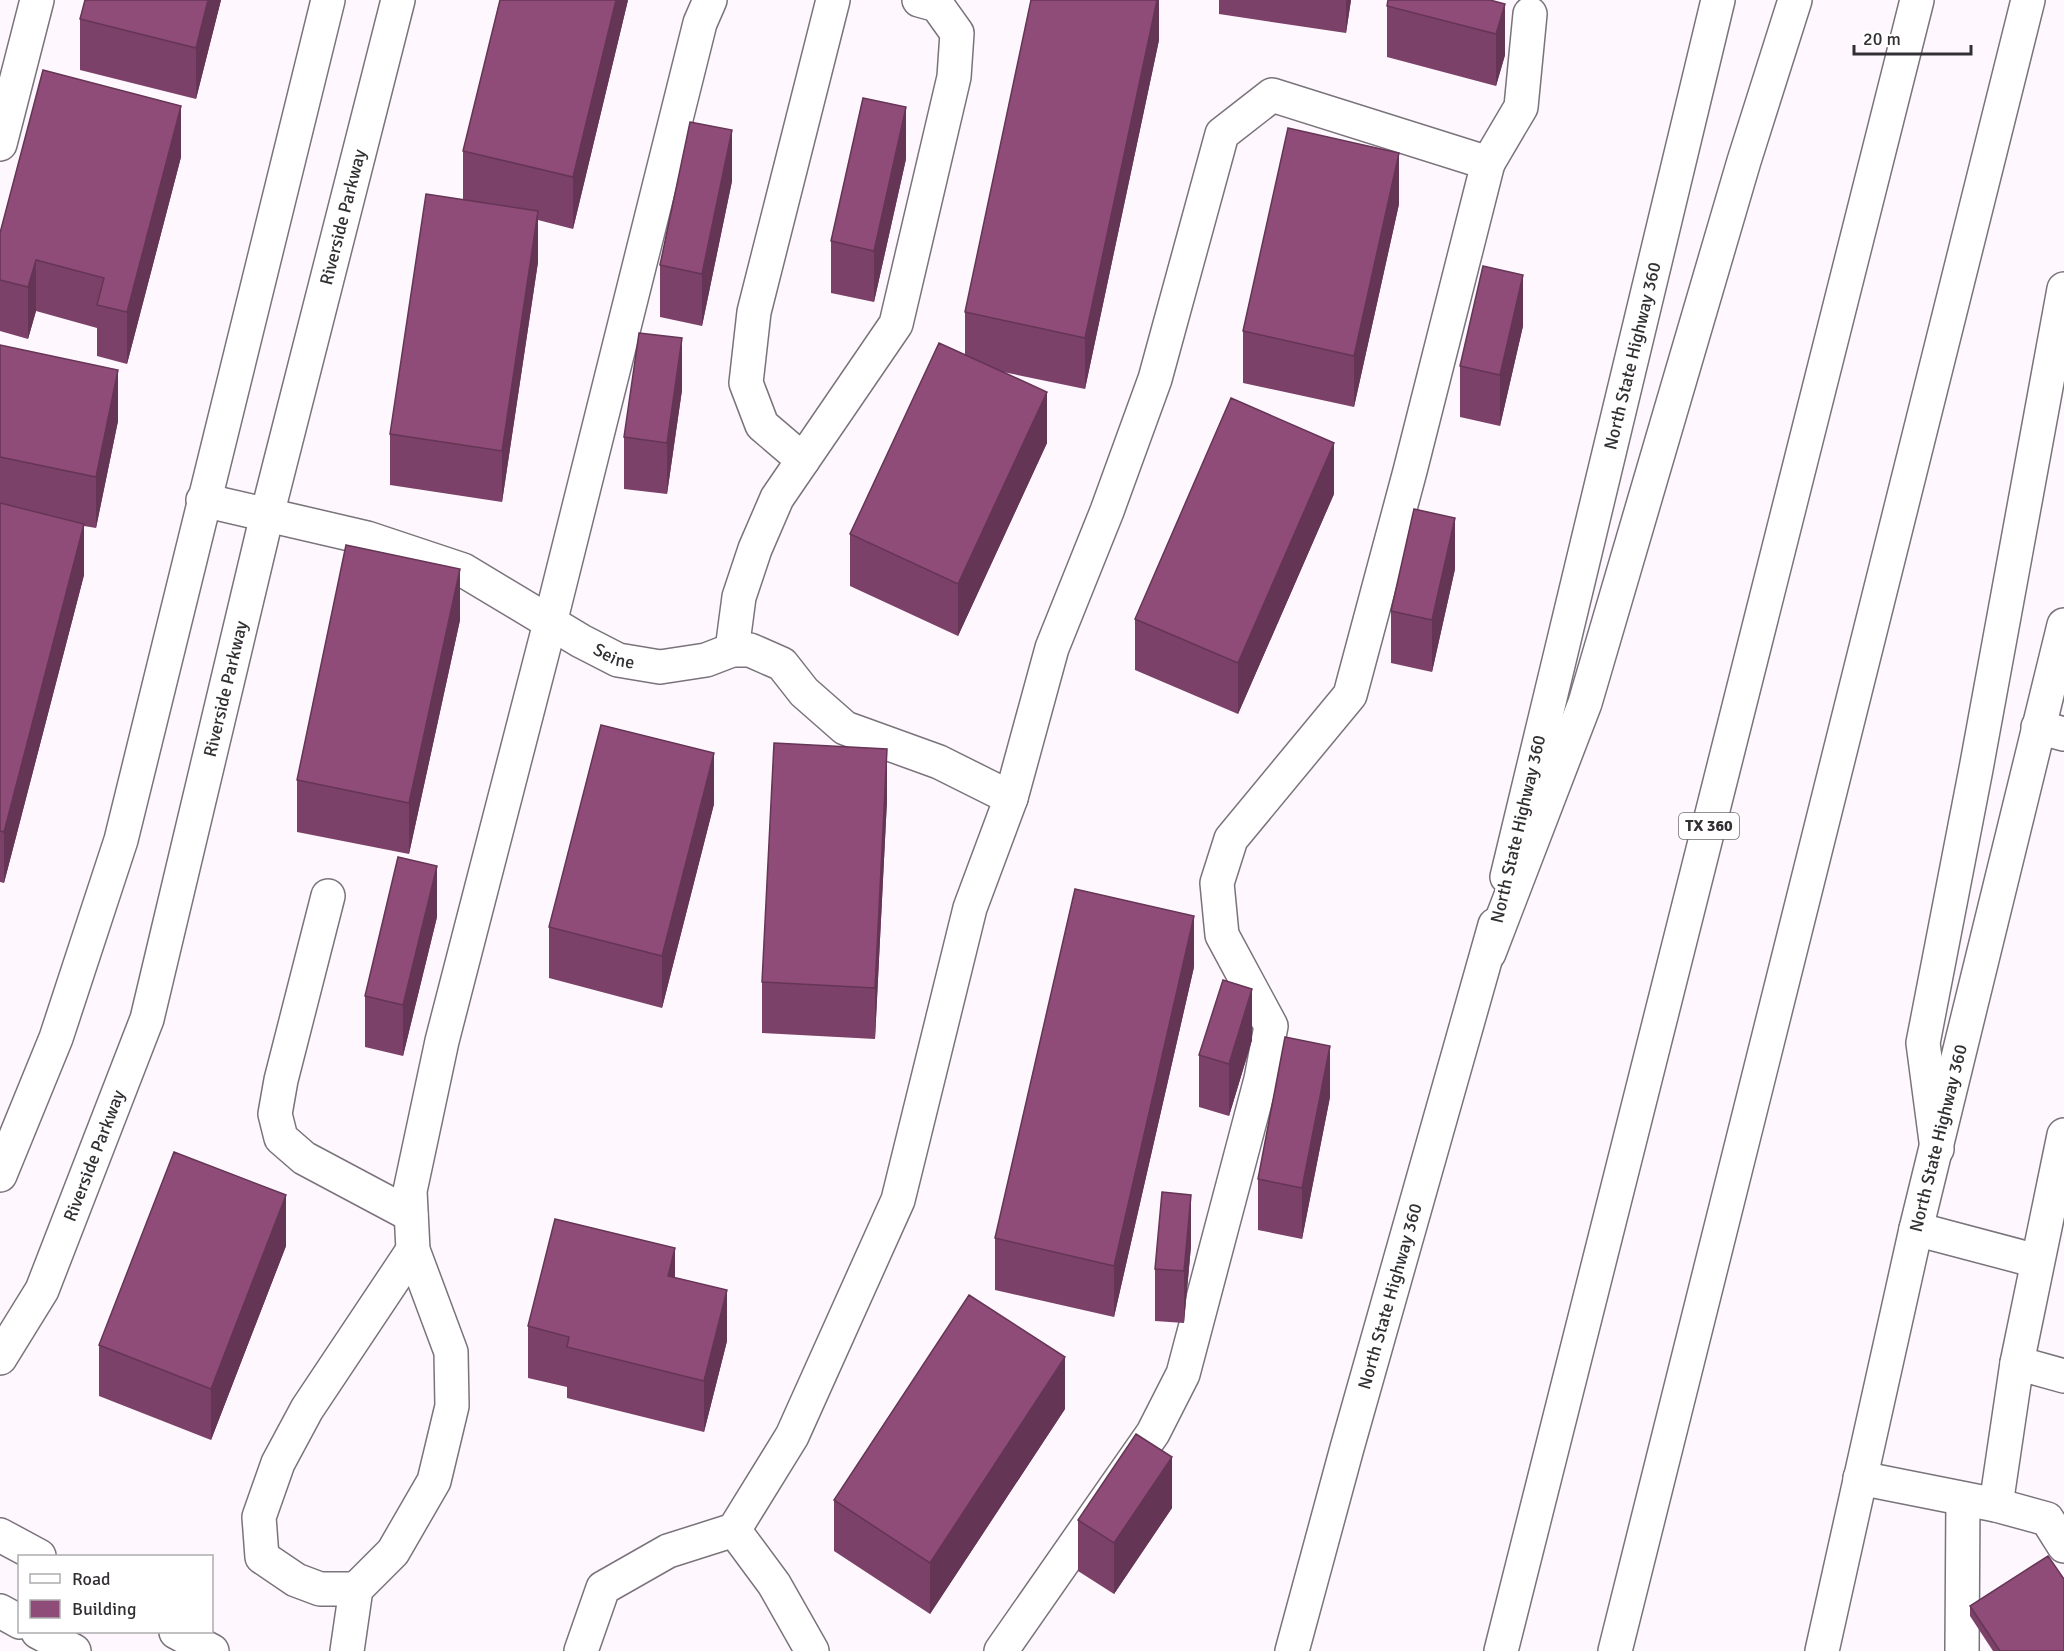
<svg xmlns="http://www.w3.org/2000/svg" width="2064" height="1651" viewBox="0 0 2064 1651" font-family="Signika,sans-serif">
<rect width="100%" height="100%" fill="#fef8fe"/>
<g fill="none" stroke-linecap="round" stroke-linejoin="round">
<defs>
<g id="minor">
<path d="M0,144L37,0"/>
<path d="M1488,163L1521,107L1530,14"/>
<path d="M803,460L762,425L746,383L754,312L833,0"/>
<path id="s1" d="M203,500L367,538L463,570L581,641L618,660L660,667L706,660L732,650H750L782,664L804,692L845,728L939,762L1011,798"/>
<path d="M732,650L739,597L755,549L777,498L896,324L954,77L957,33L937,5L919,0"/>
<path d="M2038,727L2064,734"/>
<path d="M328,896L281,1080L275,1114L281,1138L304,1158L411,1215"/>
<path d="M0,1175L56,1038L121,840L328,0"/>
<path d="M1916,1229L2037,1261"/>
<path id="s2" d="M0,1358L42,1290L147,1019L267,515L398,0"/>
<path d="M2017,1363L2064,1135"/>
<path d="M1860,1478L1996,1505L2017,1363L2064,1376"/>
<path d="M1996,1505L2047,1519L2064,1546"/>
<path d="M734,1530L774,1584L812,1651"/>
<path d="M0,1535L39,1556"/>
<path d="M356,1589H320L296,1580L262,1557L259,1517L278,1463L307,1409L413,1250"/>
<path d="M0,1611L20,1622"/>
<path d="M38,1632L74,1651"/>
<path d="M176,1632L212,1651"/>
<path d="M347,1651L356,1589L393,1552L434,1481L452,1406L451,1352L413,1250L410,1191L442,1041L550,623L700,23L710,0"/>
<path d="M581,1651L603,1588L668,1551L734,1530L792,1436L898,1200L970,908L1011,798L1052,648L1107,511L1155,379L1222,134L1272,95L1488,163L1410,471L1350,695L1231,839L1217,883L1222,935L1271,1026L1261,1079L1183,1374L1153,1433L1001,1651"/>
<path d="M1962,1651L1963,1499"/>
</g>
<g id="major">
<path id="s3" d="M1507,877L1718,0"/>
<path id="s4" d="M1292,1651L1347,1448L1495,925"/>
<path id="s5" d="M1822,1651L1916,1229L2064,625"/>
</g>
<path id="highway" d="M1489,953L1585,703L1744,161L1795,0
M1937,1149L1923,1043L1976,769L2064,289
M1501,1651L1917,0
M1615,1651L2028,0"/>
</defs>
<use href="#minor" stroke="#7a737c" stroke-width="36"/>
<use href="#major" stroke="#7a737c" stroke-width="36"/>
<use href="#highway" stroke="#7a737c" stroke-width="36"/>
<use href="#minor" stroke="#fff" stroke-width="33"/>
<use href="#major" stroke="#fff" stroke-width="33"/>
<use href="#highway" stroke="#fff" stroke-width="33"/>
</g>
<path fill="#7c4168" d="M85,0H221L196,99L80,70V19Z
M628,0L573,229L538,220V262L502,502L390,485V434L463,200V151Z
M1159,0V40L1085,389L1003,372L1047,443L958,636L850,586V534L965,354V312Z
M1219,0H1351L1346,33L1219,14Z
M1490,0L1505,55L1496,86L1387,57V6Z
M181,157L127,364L97,356V328L36,311L28,339L0,331V233Z
M906,159L874,302L831,293V241Z
M732,181L702,326L660,317V265Z
M1399,204L1354,407L1243,383V331Z
M1523,326L1500,426L1460,417V366Z
M0,345L118,421L96,528L84,526V575L4,883L0,882Z
M682,390L667,494L624,489V437Z
M1334,494L1238,714L1135,670V619Z
M1455,569L1432,672L1391,663V611Z
M460,620L409,854L297,832V780Z
M887,800L875,1039L762,1033V982Z
M714,804L662,1008L549,978V927Z
M437,917L403,1056L365,1047V996Z
M1194,967L1114,1317L995,1290V1238Z
M1252,1040L1229,1116L1199,1107V1055Z
M1330,1097L1302,1239L1258,1230V1179Z
M286,1246L211,1440L99,1396V1345Z
M1191,1246L1184,1323L1155,1321V1269Z
M675,1278L727,1341L704,1432L567,1398V1387L528,1378V1326Z
M1065,1409L930,1614L834,1551V1500Z
M1172,1508L1114,1594L1078,1571V1520Z
M1970,1606L2064,1651H1993L1970,1616Z"/>
<path fill="#653555" d="M208,0H221L196,99V48Z
M616,0H628L573,229V177Z
M1157,0H1159V40L1085,389V338Z
M1346,0H1351L1346,33Z
M1505,4V55L1496,86V34Z
M181,106V157L127,364V312Z
M906,107V159L874,302V251Z
M732,130V181L702,326V274Z
M1399,153V204L1354,407V356Z
M538,211V262L502,502V451Z
M36,260V311L28,339V287Z
M1523,275V326L1500,426V375Z
M682,338V390L667,494V443Z
M118,370V421L96,528V477Z
M1047,392V443L958,636V584Z
M1334,443V494L1238,714V663Z
M1455,518V569L1432,672V620Z
M84,524V575L4,883V832Z
M460,569V620L409,854V803Z
M887,749V800L875,1039V988Z
M714,753V804L662,1008V956Z
M437,866V917L403,1056V1005Z
M1194,916V967L1114,1317V1266Z
M1252,989V1040L1229,1116V1064Z
M1330,1046V1097L1302,1239V1188Z
M286,1195V1246L211,1440V1389Z
M1191,1195V1246L1184,1323V1271Z
M675,1248V1299L668,1276Z
M727,1290V1341L704,1432V1381Z
M1065,1357V1409L930,1614V1563Z
M1172,1457V1508L1114,1594V1543Z"/>
<path fill="#904c79" stroke="#653555" stroke-width="1.5" d="M85,0H208L196,48L80,19Z
M500,0H616L573,177L463,151Z
M1031,0H1157L1085,338L965,312Z
M1388,0H1490L1505,4L1496,34L1387,6Z
M43,70L181,106L127,312L97,305L104,278L36,260L28,287L0,280V233Z
M863,98L906,107L874,251L831,241Z
M690,122L732,130L702,274L660,265Z
M1288,128L1399,153L1354,356L1243,331Z
M426,194L538,211L502,451L390,434Z
M1483,266L1523,275L1500,375L1460,366Z
M639,333L682,338L667,443L624,437Z
M939,343L1047,392L958,584L850,534Z
M0,345L118,370L96,477L0,457Z
M1231,398L1334,443L1238,663L1135,619Z
M0,503L84,524L4,832L0,831Z
M1414,509L1455,518L1432,620L1391,611Z
M346,545L460,569L409,803L297,780Z
M601,725L714,753L662,956L549,927Z
M774,743L887,749L875,988L762,982Z
M398,857L437,866L403,1005L365,996Z
M1075,889L1194,916L1114,1266L995,1238Z
M1223,980L1252,989L1229,1064L1199,1055Z
M1285,1037L1330,1046L1302,1188L1258,1179Z
M174,1152L286,1195L211,1389L99,1345Z
M1162,1192L1191,1195L1184,1271L1155,1269Z
M555,1219L675,1248L668,1276L727,1290L704,1381L567,1347L569,1337L528,1326Z
M969,1295L1065,1357L930,1563L834,1500Z
M1136,1434L1172,1457L1114,1543L1078,1520Z
M2048,1556L2064,1579V1651H2000L1970,1606Z"/>
<g text-anchor="middle" dominant-baseline="central" stroke-width="6" stroke-linejoin="round" paint-order="stroke">
<rect fill="#fff" stroke="#706e71" stroke-width="1.5" x="1679" y="813" width="60" height="26" rx="4.5"/>
<g font-size="16" font-weight="bold" fill="#333034">
<text x="1709" y="826">TX 360</text>
</g>
<g font-size="18" fill="#333034" stroke="#fff">
<text stroke="none"><textPath href="#s2" startOffset="1196">Riverside Parkway</textPath></text>
<text stroke="none"><textPath href="#s3" startOffset="536">North State Highway 360</textPath></text>
<text stroke="none"><textPath href="#s1" startOffset="444">Seine</textPath></text>
<text stroke="none"><textPath href="#s2" startOffset="710">Riverside Parkway</textPath></text>
<text transform="translate(1518 829) rotate(-77)">North State Highway 360</text>
<text stroke="none"><textPath href="#s5" startOffset="526">North State Highway 360</textPath></text>
<text stroke="none"><textPath href="#s2" startOffset="224">Riverside Parkway</textPath></text>
<text stroke="none"><textPath href="#s4" startOffset="368">North State Highway 360</textPath></text>
</g>
</g>
<rect x="18" y="1555" width="195" height="78" fill="#ffffff" stroke="#adacae" stroke-width="1.5"/>
<rect x="30" y="1574" width="30" height="9" fill="#ffffff" stroke="#adacae" stroke-width="1.5"/>
<text x="72" y="1585" font-size="18" fill="#333034">Road</text>
<rect x="30" y="1600" width="30" height="18" fill="#904c79" stroke="#adacae" stroke-width="1.5"/>
<text x="72" y="1615" font-size="18" fill="#333034">Building</text>
<path d="M1854 45v9h117v-9" fill="none" stroke="#333034" stroke-width="3"/>
<text x="1863" y="45" font-size="18" fill="#333034" stroke="#ffffff" stroke-width="4.5" paint-order="stroke">20 m</text>
</svg>
